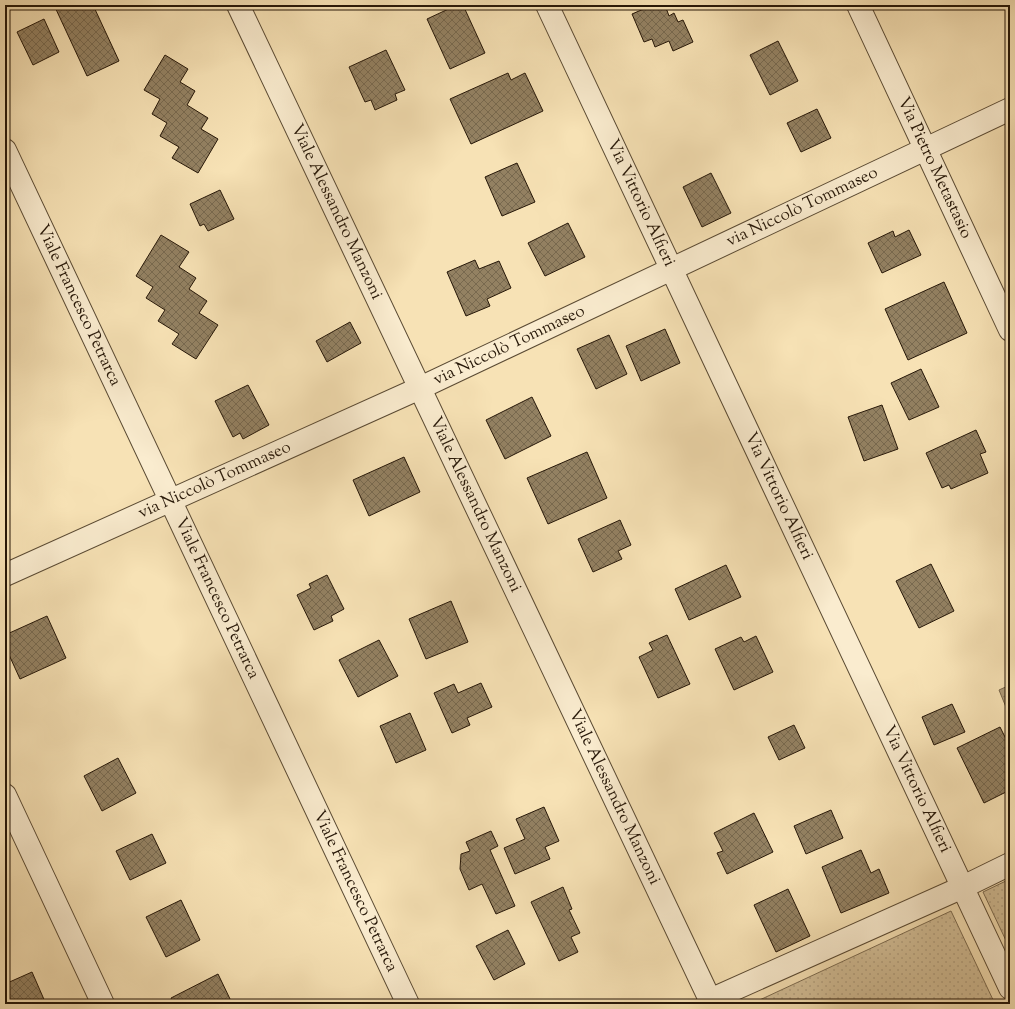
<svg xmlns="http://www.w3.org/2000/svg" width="1015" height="1009" viewBox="0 0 1015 1009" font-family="'Sorts Mill Goudy',serif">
<defs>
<pattern id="grass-dots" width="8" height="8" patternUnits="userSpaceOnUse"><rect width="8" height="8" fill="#d3bf98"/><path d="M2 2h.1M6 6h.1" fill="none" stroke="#b5a382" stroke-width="1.8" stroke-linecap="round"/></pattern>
<pattern id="water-ripples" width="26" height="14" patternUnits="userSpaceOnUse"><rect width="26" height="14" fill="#b09d7a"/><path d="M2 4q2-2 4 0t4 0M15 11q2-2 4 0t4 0" fill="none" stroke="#8f7f62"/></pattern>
<pattern id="building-cross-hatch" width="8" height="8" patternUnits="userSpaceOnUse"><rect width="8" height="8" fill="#938162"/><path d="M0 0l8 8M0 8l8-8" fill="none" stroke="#78694f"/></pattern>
</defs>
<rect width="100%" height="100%" fill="#f7e2b5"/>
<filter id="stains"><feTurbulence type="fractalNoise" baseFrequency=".005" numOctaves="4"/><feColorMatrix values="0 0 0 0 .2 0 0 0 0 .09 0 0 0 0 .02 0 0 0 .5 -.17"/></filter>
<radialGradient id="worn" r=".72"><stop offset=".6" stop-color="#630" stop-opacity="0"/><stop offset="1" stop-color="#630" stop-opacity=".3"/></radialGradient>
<path fill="url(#grass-dots)" stroke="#7c6b50" d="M1010,879V949L983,892Z
M951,911L995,1004H751Z"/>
<path fill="url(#water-ripples)" stroke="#79674c" d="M1010,685V717L999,690Z"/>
<path fill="url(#building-cross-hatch)" stroke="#261708" d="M54,5H93L119,61L87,76Z
M457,5H463L485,53L450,69L427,19Z
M653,5H665L669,16L674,13L678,22L683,20L693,42L673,51L669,41L655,47L652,39L644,42L632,14Z
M44,19L59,52L33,65L17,32Z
M778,41L798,81L770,95L750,55Z
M386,50L405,90L395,94L397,100L375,110L371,100L365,102L349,67Z
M165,55L188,69L180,82L195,91L187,105L208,118L201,129L218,139L198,173L172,158L179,147L160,136L167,123L152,114L160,99L144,90Z
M508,73L511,80L525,73L543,111L471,144L450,99Z
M817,109L831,138L801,152L787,123Z
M517,163L535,202L502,216L485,177Z
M711,173L731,213L702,227L683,187Z
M220,190L234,219L208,231L204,224L200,226L190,204Z
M568,223L585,257L545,276L528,243Z
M909,230L921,255L882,273L868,243L893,231L895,237Z
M161,235L189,252L179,267L196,278L189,289L207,301L199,313L218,325L196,359L172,344L179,334L158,321L165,310L146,298L153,287L136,276Z
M475,260L479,269L499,261L511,288L487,299L490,306L466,316L447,272Z
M944,282L967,333L908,360L885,309Z
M350,322L361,343L327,362L316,341Z
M665,329L680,363L641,381L626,346Z
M609,335L627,374L596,389L577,349Z
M921,369L939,407L909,420L891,383Z
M248,385L269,425L243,439L240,433L233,437L215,401Z
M532,397L551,436L505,459L486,420Z
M882,405L898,449L864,461L848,417Z
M976,430L986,452L980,454L988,473L951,489L949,485L942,488L926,453Z
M587,452L607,498L548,524L527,478Z
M404,457L420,492L369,516L353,480Z
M620,520L631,545L618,551L622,559L593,572L578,539Z
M931,564L954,611L919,628L896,581Z
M726,565L741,597L689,620L675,589Z
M327,575L344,609L331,616L333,621L314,630L297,595L311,588L309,584Z
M451,601L468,642L426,659L409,619Z
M47,616L66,658L20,679L5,646V635Z
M667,635L690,684L658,698L639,657L653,650L649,643Z
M756,636L773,672L734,690L715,649L741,637L744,642Z
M379,640L398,676L358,697L339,660Z
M481,683L492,707L467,718L470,725L452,733L434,693L454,684L458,693Z
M952,704L965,732L934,745L922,717Z
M410,713L426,750L396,763L380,726Z
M794,725L805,748L779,760L768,737Z
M1000,727L1010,747V790L984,803L957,748Z
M118,758L136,793L102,811L84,776Z
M544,807L559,841L545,847L550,859L515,874L504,848L525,839L516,819Z
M831,810L843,838L806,854L794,826Z
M754,813L773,852L727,874L717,853L723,851L714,833Z
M491,831L498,846L490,850L515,906L496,914L482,884L469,890L460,869L461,854L470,851L466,842Z
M152,834L166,863L130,880L116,851Z
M861,850L871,873L879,869L889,893L841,913L822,867Z
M563,887L572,909L569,910L580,933L571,937L578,952L559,961L531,902Z
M788,889L810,936L776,952L754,905Z
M181,900L200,940L166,957L146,917Z
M508,930L525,964L494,980L476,946Z
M32,972L46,1004H5V984Z
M218,974L231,1001L225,1004H174L171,998Z"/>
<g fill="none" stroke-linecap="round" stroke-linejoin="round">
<defs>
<g id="minor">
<path id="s1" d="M238,5L712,1004"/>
<path id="s2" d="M547,5L1010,988"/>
<path id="s3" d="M858,5L1010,330"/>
<path id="s4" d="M5,150L408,1004"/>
<path id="s5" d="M5,575L420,388L1010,109"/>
<path d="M5,795L103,1004"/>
<path d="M710,1000L963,887L1010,864"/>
</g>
</defs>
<use href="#minor" stroke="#5a4a33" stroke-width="24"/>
<use href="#minor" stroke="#faeccf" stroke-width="22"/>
</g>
<g text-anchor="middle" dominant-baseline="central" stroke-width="3.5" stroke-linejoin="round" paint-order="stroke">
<g font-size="17" fill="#261708" stroke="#faeccf">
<text stroke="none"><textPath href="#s3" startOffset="180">Via Pietro Metastasio</textPath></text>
<text stroke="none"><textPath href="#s2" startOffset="219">Via Vittorio Alfieri</textPath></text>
<text stroke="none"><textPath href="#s5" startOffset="878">via Niccolò Tommaseo</textPath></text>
<text stroke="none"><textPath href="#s1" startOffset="229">Viale Alessandro Manzoni</textPath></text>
<text stroke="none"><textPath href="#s4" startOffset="172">Viale Francesco Petrarca</textPath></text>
<text stroke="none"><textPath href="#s5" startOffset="554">via Niccolò Tommaseo</textPath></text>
<text stroke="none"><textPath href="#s5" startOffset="230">via Niccolò Tommaseo</textPath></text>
<text stroke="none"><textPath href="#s2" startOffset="543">Via Vittorio Alfieri</textPath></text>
<text stroke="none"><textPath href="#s1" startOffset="553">Viale Alessandro Manzoni</textPath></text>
<text stroke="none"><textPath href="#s4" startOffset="496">Viale Francesco Petrarca</textPath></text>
<text stroke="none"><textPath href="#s2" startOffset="867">Via Vittorio Alfieri</textPath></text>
<text stroke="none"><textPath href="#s1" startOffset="877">Viale Alessandro Manzoni</textPath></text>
<text stroke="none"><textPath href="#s4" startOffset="820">Viale Francesco Petrarca</textPath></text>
</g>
</g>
<rect width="1015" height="1009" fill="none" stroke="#f7e2b5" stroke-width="20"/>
<rect x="6" y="6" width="1003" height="997" fill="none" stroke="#261708" stroke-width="2"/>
<rect x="10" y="10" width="995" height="989" fill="none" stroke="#261708"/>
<rect width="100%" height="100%" filter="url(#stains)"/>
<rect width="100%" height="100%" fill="url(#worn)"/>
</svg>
